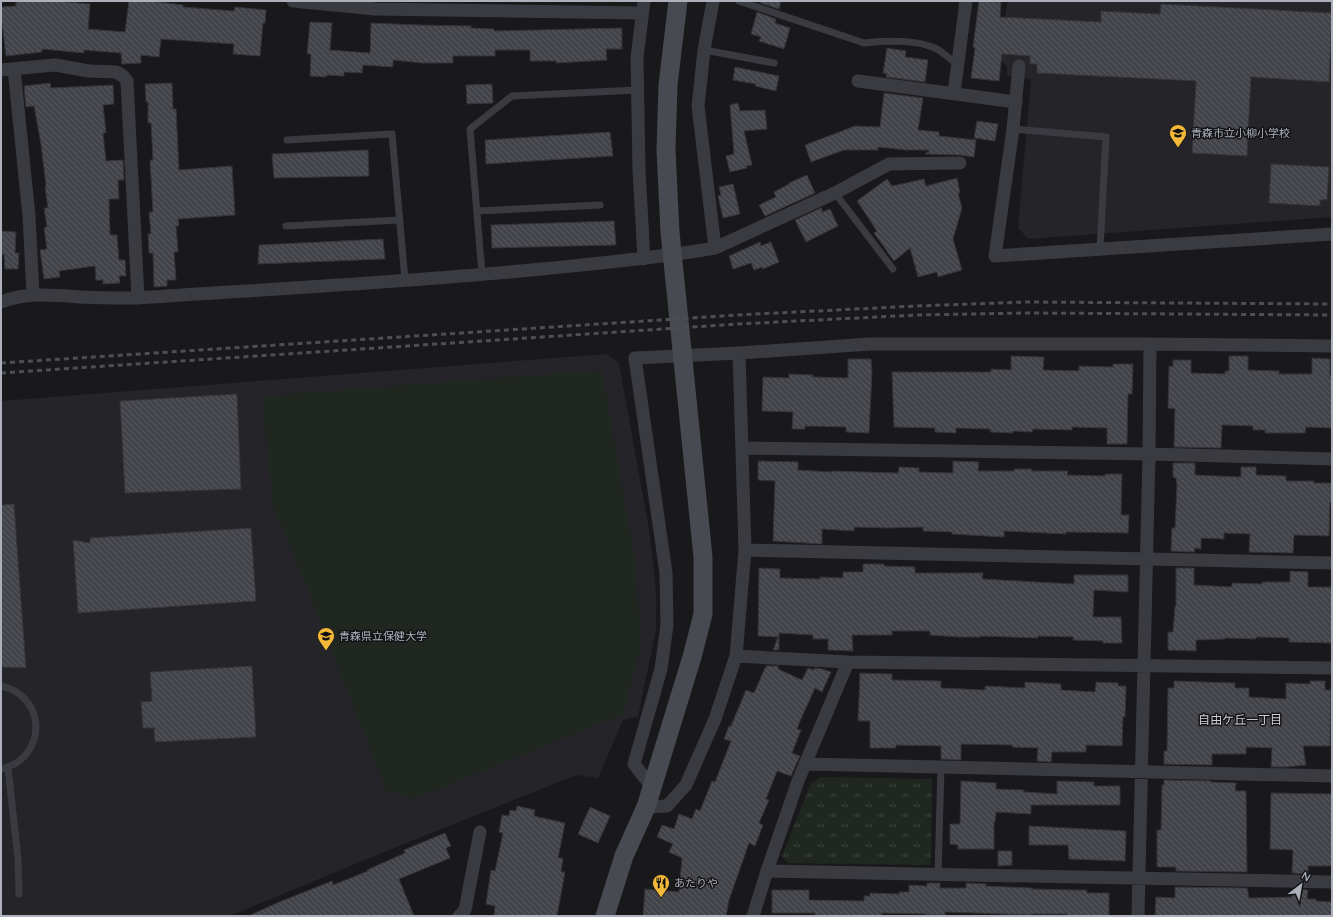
<svg xmlns="http://www.w3.org/2000/svg" width="1333" height="917" viewBox="0 0 1333 917" font-family="Quicksand,'Noto Sans JP',sans-serif">
<defs>
<pattern id="park-tufts" width="24" height="20" patternUnits="userSpaceOnUse"><rect width="24" height="20" fill="#1f2720"/><path d="M3 7l-1-3M5 7V3M7 7l1-3M15 17l-1-3M17 17v-4M19 17l1-3" fill="none" stroke="#3d443e"/></pattern>
<pattern id="building-back-hatch" width="6" height="6" patternUnits="userSpaceOnUse"><rect width="6" height="6" fill="#434449"/><path d="M-1 5l2 2M0 0l6 6M5-1l2 2" fill="none" stroke="#5b5c61"/></pattern>
</defs>
<rect width="100%" height="100%" fill="#19191c"/>
<path fill="#252529" d="M1008,1H1332V217L1028,239L1018,228L1031,79L1007,76V67L999,58L1006,10Z
M606,354L619,363L650,535L656,592V629L638,717L623,720L598,778L576,775L394,848L230,916H1V401Z"/>
<path fill="#1f2720" d="M602,370L636,566L641,646L623,714L414,799L386,790L308,590L273,506L262,396Z"/>
<path fill="url(#park-tufts)" d="M822,777L932,779L931,865L788,863L782,856L811,783Z"/>
<path fill="url(#building-back-hatch)" stroke="#333338" d="M16,1H67V2L90,4L88,29L125,32L129,1H150L183,5V7L234,11L235,7L266,10L265,23H263L260,56L233,54L234,44L161,39L159,57L141,55V63L122,64L121,53L84,50V53L42,49V52L6,56L2,23H1V7L16,6Z
M760,1H781L779,9L760,3Z
M979,1L1001,2L1000,17L1101,22V11L1160,14L1161,4L1332,13L1329,82L1251,77L1247,156L1192,153L1196,81L1037,73V64H1030V56L1002,54L999,81L971,78L975,48L973,47Z
M757,12L776,19L775,23L790,28L784,49L759,41L761,37L751,34Z
M310,22L332,23L330,50L370,53L371,23L419,25L471,26V28L494,29V31L622,28V49H606L607,60L556,63V61H530V50H495V56H453V63H422L393,60V67L363,65L362,73L344,72V76L327,75L326,77L310,76L311,54H307Z
M887,48L906,51L905,57L928,60L925,82L886,77L887,74L883,73Z
M735,67L779,76L776,91L755,86L756,84L733,80Z
M50,83L51,88L113,85L114,104L103,105L106,133H103L106,161L123,160L124,180H118L119,199H109L110,235H117L119,260H125L126,276H119L120,283L103,284V280H96L95,266L59,271L60,277L44,279L40,250L47,249L44,228L47,227L44,208H48L45,187L46,186L41,144L34,106L26,107L24,86Z
M172,83L173,109H176L179,170L232,166L235,215L178,219L179,226H176L178,252H174L176,280H167V286L154,287L153,253H149L148,234H151L149,212H153L150,160H153L151,123H148V102H146L145,84Z
M492,84L493,103L467,104L466,85Z
M884,93L923,98L918,130L939,132V136L976,140L974,157L960,155L925,154L930,150H906L878,147V150H844L811,162L805,145L855,126L880,127Z
M738,103L740,111L765,110L767,129L744,131L752,165L746,166L747,168L730,172L726,156L734,154L730,105Z
M977,121L998,124L995,141L974,138Z
M610,132L613,156L486,164L485,140Z
M368,150L369,176L274,178L272,154Z
M1271,164L1329,167L1327,200H1320V206L1269,203Z
M807,175L815,193L765,216L759,205L776,197L774,192L789,184V183Z
M957,178L960,193H958L962,208L953,239L962,270L938,277L937,272L918,277L910,248L894,261L874,233L877,231L857,201L887,179L892,186L924,179L926,186Z
M733,184L740,214L723,218L718,196L721,195L719,187Z
M821,208L823,212L830,209L838,226L806,242L795,220Z
M614,221L616,245L492,248L491,225Z
M1,231L16,232L15,253H19L18,269H5L4,255L1,254Z
M383,239L385,259L258,264L259,245Z
M760,242L761,246L771,242L779,262L763,269L762,267L754,270L751,263L733,269L729,256Z
M1011,356L1044,357L1043,370L1079,371V366L1113,367V364H1133L1132,394H1128L1127,444H1107V428L1072,427V430L1033,429L1032,432L1013,431V433L990,432V429L956,428V433L935,432V428L894,427L892,372H991V369L1011,370Z
M1229,356H1248V370L1279,371V374H1312V358L1330,359V376H1332V428L1306,427L1305,433H1265V430H1253V426L1222,425L1221,448L1174,447L1175,409L1168,408L1169,366L1173,367V360H1191V373L1225,374V371H1229Z
M848,359H871L872,372L869,433L846,432V427L805,426V429H792L793,412L762,411L763,377L789,378V374L813,375V377L848,378Z
M237,394L241,489L125,493L120,401Z
M758,461L798,462V470L832,472V471L898,473L899,467L919,468V472L953,473V461L979,462L978,471H1014V469H1032V471H1068L1067,475L1105,476V474H1122L1121,515H1129L1128,533L1066,532V534L1004,531V537L952,534V532L923,531V527L887,528L854,527V531L822,529V544L773,541L775,481L758,480Z
M1173,463H1195V475L1241,477V467H1256V475L1286,476V481H1314V483H1332V502H1330L1329,536L1294,535L1293,553L1249,552L1250,534L1224,533V539L1201,538V549L1195,548L1194,552L1171,551L1172,528H1175L1177,485L1176,478L1173,477Z
M14,504L19,573L26,668L1,667V505Z
M251,528L256,601L78,613L73,540L90,543V538Z
M863,564H884V566L915,567V573H983L982,579L1074,584V575H1128V592L1094,590L1093,617H1121L1122,643H1103V641L1073,640L1074,637L1038,636V638L981,636V637H958L930,635V631H892V635H852L853,651L828,650V639H813V635L779,633V650H773L778,637L758,636L759,568L780,569V578L820,579V577L843,578V572H863Z
M1176,568H1194V585L1232,587V583L1262,584V582H1290V571L1308,572V587H1332V643L1289,642V638L1256,637V639L1224,638L1225,639L1196,640V651L1168,650V632H1173L1175,606H1176Z
M252,666L256,737L155,742L154,728H143L141,702L152,701L150,672Z
M766,666H778V669L802,680L808,668L814,670L815,668L822,669L831,672L822,692L815,688L800,721L797,729L801,730L792,753L800,756L791,776L777,771L766,799L769,800L759,823L763,825L755,846L749,843L729,900L726,916H643L645,889L679,892L682,858L669,852L673,844L657,837L662,825L674,829L679,814L692,819L696,809L700,811L712,781L715,782L731,741L724,739L729,726H731L746,690L754,693Z
M860,673L892,674V680L941,681V688L985,690V686L1025,688V682L1061,684V690L1095,692L1096,682L1118,683V686H1126L1125,717H1123L1122,746L1086,745V752H1052L1051,762L1037,761L1038,748L1012,747V745L961,744V760L941,759V746L896,745V748H870V721H858Z
M1174,681L1235,683V688H1249V697L1286,699V683L1310,684V681H1325V690H1331L1330,746H1303L1306,765L1286,767H1271L1272,748L1246,747V754H1212V765L1164,764V751H1167L1168,688H1174Z
M1164,780L1211,781V782L1236,783L1235,791H1246L1247,872L1176,871V867H1157V830H1161L1162,785H1164Z
M961,781L996,783V789L1024,790V792L1057,794V781L1094,782V786H1120V805H1031V814L996,812L995,822H994V849H958V845L950,844V824H960Z
M1271,793L1332,794V866H1308V874L1292,873L1293,850L1270,849Z
M517,806L535,810L534,816L565,823L558,858H563L561,872H565L557,916H494L495,906L486,904L491,870L495,871L503,833L499,832L502,815L509,816L510,810L516,811Z
M590,807L610,816L598,843L578,834Z
M1029,826L1126,831L1125,861L1069,859L1068,845H1029Z
M445,833L451,846L446,848L450,858L399,879L414,916H248L277,903L332,881L333,885L368,871L367,870L405,853L404,850Z
M998,851H1012V865L998,866Z
M927,883H940V888H966V883L986,884V886L1032,888V889L1074,890H1087V893H1109V916H1066L1067,914H1032V915L945,912V915H926V914L882,913V916H815V913H772V890H809V900L864,901V896H870V893L899,894V892H909V885L927,886Z
M1175,887L1247,888L1249,898L1292,897V889L1308,890L1307,899H1316V901L1332,902V916H1155L1156,897L1175,898Z"/>
<g fill="none" stroke-linecap="round" stroke-linejoin="round">
<path stroke="#3a3b41" stroke-width="7" d="M739,1L864,43C884,40 917,40 935,48C940,50 952,61 958,64
M704,50L774,63
M1013,129L1106,137L1100,249
M287,140L392,134L405,280
M835,193L893,269
M477,211L600,205
M286,226L400,220
M482,274L470,129L512,96L638,90
M1,686C48,696 47,759 1,769
M8,768L18,859L19,894
M938,874L941,767"/>
<path stroke="#3a3b41" stroke-width="13" d="M293,1L375,9L642,13
M644,1L637,58L639,170L644,259
M713,1L704,50L698,106L715,248
M1019,66L1013,129L995,256L1332,234
M14,69L29,216L33,294
M1,70L55,65L89,71L116,72L123,76L127,81L138,298
M858,81L1016,102
M954,93L966,1
M1,302C27,292 53,295 80,297C99,298 119,298 138,298C273,289 407,282 542,269C600,263 658,258 715,248L835,193L889,164L960,163
M742,448L1149,454L1332,459
M745,550L1332,563
M736,656L745,550L739,353
M805,764L1332,776
M652,787L634,764L661,669L667,625L666,573L635,358L739,353L870,344H1150L1332,346
M646,807L667,806L686,785L715,719L736,656L848,662L1332,668
M767,871L1332,882
M459,916L465,910L480,832
M753,916L767,871L798,781L848,662
M1138,916L1149,454L1150,344"/>
<path stroke="#484a51" stroke-width="19" d="M605,916L624,856L646,807L692,657L703,614V557L670,232L666,150L668,85L678,1"/>
<path stroke="#4d4f56" stroke-width="3" stroke-dasharray="5 4" stroke-linecap="butt" d="M1,363L737,315L916,306L1026,302L1332,304
M1,373L738,324L917,315L1027,313L1332,315"/>
</g>
<defs>
<symbol id="school-pin" viewBox="-11 -11 22 30"><path d="M0 17L-7.5 6A9.5 9.5 0 1 1 7.5 6Z" fill="#f4b939" stroke="#141417"/><path d="M0-5L7-2L0 1L-7-2ZM-4 1L0 2.5L4 1V4Q0 6-4 4Z" fill="#111"/></symbol>
<symbol id="university-pin" viewBox="-11 -11 22 30"><path d="M0 17L-7.5 6A9.5 9.5 0 1 1 7.5 6Z" fill="#f4b939" stroke="#141417"/><path d="M0-5L7-2L0 1L-7-2ZM-4 1L0 2.5L4 1V4Q0 6-4 4Z" fill="#111"/></symbol>
<symbol id="restaurant-pin" viewBox="-11 -11 22 30"><path d="M0 17L-7.5 6A9.5 9.5 0 1 1 7.5 6Z" fill="#f4b939" stroke="#141417"/><path d="M-5-6h1v4h1v-4h1v4h1v-4h1v5L-1.5 .5V6h-2V.5L-5-1ZM5-6V6H3V1.5H1.5Q1.5-4 5-6Z" fill="#111"/></symbol>
</defs>
<g fill-rule="evenodd">
<use href="#school-pin" x="1168" y="123" width="20" height="27"/>
<use href="#university-pin" x="316" y="626" width="20" height="27"/>
<use href="#restaurant-pin" x="651" y="873" width="20" height="27"/>
</g>
<g text-anchor="middle" dominant-baseline="central" stroke-width="3" stroke-linejoin="round" paint-order="stroke">
<g font-size="11" fill="#acb0bb" stroke="#141417" text-anchor="start">
<text x="1191" y="133">青森市立小柳小学校</text>
<text x="339" y="636">青森県立保健大学</text>
<text x="674" y="883">あたりや</text>
</g>
<g font-size="12" fill="#cdcfd7" stroke="#141417">
<text x="1240" y="719">自由ケ丘一丁目</text>
</g>
</g>
<rect width="1333" height="917" fill="none" stroke="#acb0bb" stroke-width="4"/>
<g transform="translate(1301 885) rotate(31)" stroke="#141417" stroke-width="3" paint-order="stroke">
<path d="M0-3L7 15L0 10L-7 15Z" fill="#acb0bb"/>
<text y="-6" font-size="11" font-weight="bold" text-anchor="middle" fill="#acb0bb">N</text>
</g>
</svg>
